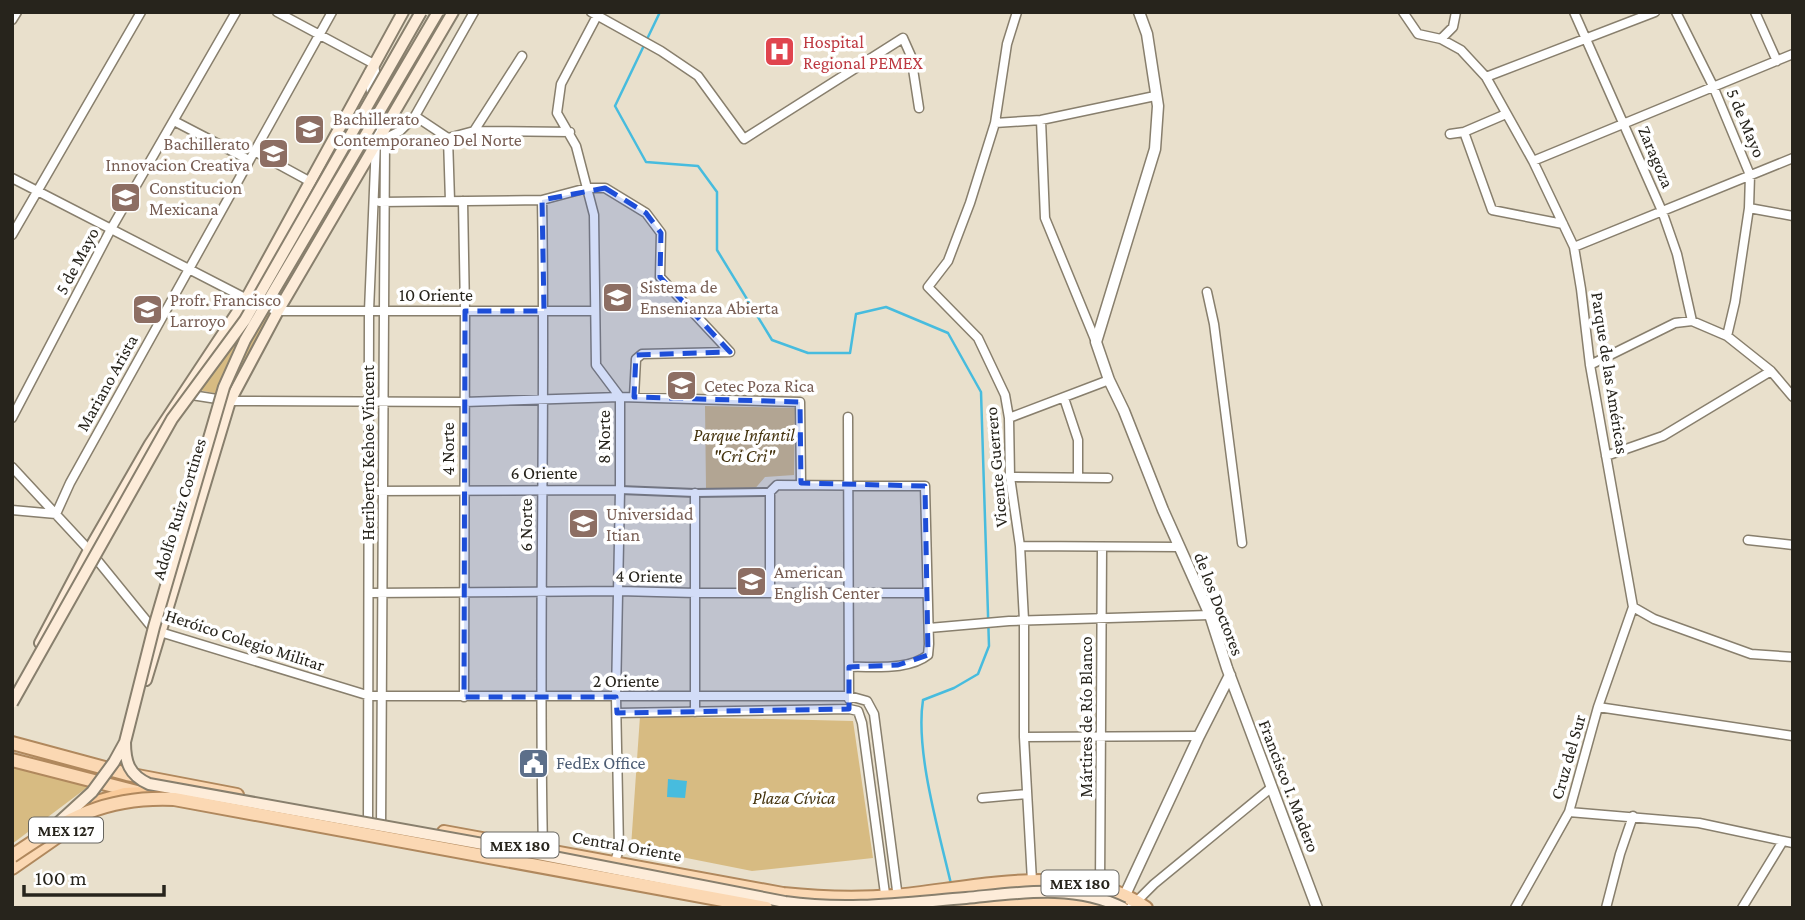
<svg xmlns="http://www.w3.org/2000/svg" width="1805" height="920" viewBox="0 0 1805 920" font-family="'Crimson Pro',serif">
<rect width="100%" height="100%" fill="#e9e0cc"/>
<path fill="#d7bb82" d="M367,106L365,146L254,343L230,396L193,389L261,279L266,281Z
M705,406L795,408L794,475L765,477L752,492L706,488Z
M640,716L853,721L873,858L752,871L631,847Z
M12,767L89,786L12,844Z"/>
<path fill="#47bcde" d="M668,779L687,781L685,798L667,797Z"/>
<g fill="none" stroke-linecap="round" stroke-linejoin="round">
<path stroke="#47bcde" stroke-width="2.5" d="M660,12L615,106L646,162L698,166L717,192V250L772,340L808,353H850L856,314L886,307L948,333L981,392L989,646L978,674L954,688L923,700C915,751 939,832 951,884"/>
<defs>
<path id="pedestrian" d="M620,490L695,493L770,492"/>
<path id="minor" d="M277,12L374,64L385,139L381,829
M591,12L661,51L698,76L744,139L903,38L911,56L919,108
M599,12L561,84L557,113L576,146L594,215L596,365L620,397V490L616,697L619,849L614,865
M1017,12L1007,44L995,123L970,203L948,261L928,287L978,338L1005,395L1009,418L1010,477L1020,546L1024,620V737L1032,881
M1403,12L1418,34L1441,39L1461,50L1486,77L1533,161L1574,247L1581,289L1590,365L1633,607L1654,619L1751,654L1793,657
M1574,12L1662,211L1677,254L1692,321
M1676,12L1713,86L1750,175L1749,208L1735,302L1727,336
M1755,12L1777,61
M12,20L17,12
M1441,39L1453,27L1456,12
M1486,77L1655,12
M415,116L448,138L474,131L570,132
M1041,120L1045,218L1096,342
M174,121L249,160
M995,123L1041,120L1155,96
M474,131L522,56
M1464,132L1492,210L1563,224
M1450,134L1464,132L1506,114
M448,138L450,201
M382,140L400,131L415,116L474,12
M254,151L309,181
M1533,161L1793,54
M12,178L249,300
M542,200C546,416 538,633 543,849
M463,201L465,311L464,697
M380,202L542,200L587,188H605L646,213L661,233L660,277L730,352
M1749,208L1793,216
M12,235L141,12
M1574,247L1793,158
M1207,292L1214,324L1242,543
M261,305L278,311H595
M1590,365L1675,323L1692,321L1727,336L1771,371L1793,397
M185,394L230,401L464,402L620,397L800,402L801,483
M634,397L636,359L642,354L730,352
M1064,398L1078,440V477
M848,417L849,699
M12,418L111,229L236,12
M1009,418L1109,380
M1606,456L1663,436L1771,371
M12,467L89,550L150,625L160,632L370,696H849L867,701L874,714L898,898
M1010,477L1108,478
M370,491L620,490
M12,510L56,514L70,483L332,12
M1748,540L1793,545
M1020,546L1179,547
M770,592V492L777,485L925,486L929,644L928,655C908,671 873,666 849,667
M370,593L619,591L695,593H927
M929,628L1009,621L1210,615
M1598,707L1793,736
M695,712V493
M617,713L849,709L858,711L862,723L886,901
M1024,737L1199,736
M982,798L1027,794
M1569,812L1699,823L1793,843
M368,826L369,311L376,142L369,73
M1100,886L1102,547
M1130,908L1154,884L1272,787
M1515,908L1569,812L1598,707L1633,607
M1606,908L1620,854L1633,816
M1742,908L1783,841"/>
<path id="tertiary" d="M1139,12L1147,34L1158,106L1155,149L1096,342L1109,380L1124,411L1163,510L1210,615L1227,668L1317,908
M1120,901L1125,895L1199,736L1230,675"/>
<path id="secondary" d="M40,643L89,550L150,444L246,299L403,12
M146,680L230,401L278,311L453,12"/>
<path id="primary" d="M12,743L127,774L237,795
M12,760L137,792
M444,832L783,894C821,898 857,899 895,896C971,889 1080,860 1146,908
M12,868L58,836L78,819
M952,908C1004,904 1051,895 1101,908"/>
<path id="trunk" d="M97,803L125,795L145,794"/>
</defs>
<use href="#pedestrian" stroke="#887f6d" stroke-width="10"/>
<use href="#minor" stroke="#887f6d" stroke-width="11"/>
<use href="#tertiary" stroke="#887f6d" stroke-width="13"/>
<use href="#secondary" stroke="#887f6d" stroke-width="14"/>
<use href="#primary" stroke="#b0885d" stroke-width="16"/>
<use href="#trunk" stroke="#b0885d" stroke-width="18"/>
<use href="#pedestrian" stroke="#fff" stroke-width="6"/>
<use href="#minor" stroke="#fff" stroke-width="8"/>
<use href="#tertiary" stroke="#fff" stroke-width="10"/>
<use href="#secondary" stroke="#fdecd9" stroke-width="10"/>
<use href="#primary" stroke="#fbd8b3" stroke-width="12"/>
<use href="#trunk" stroke="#facb9a" stroke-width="14"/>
<defs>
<path id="secondary-bridge" d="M12,703L172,419L245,320L421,12
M125,742C125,762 129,775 149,784L533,853L785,902C848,911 904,903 966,898C1018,893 1074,883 1123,908
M58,823L92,792L114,762L125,742L154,627L224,387L245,340L438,12"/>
<path id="primary-bridge" d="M12,856C68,818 105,796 174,799L766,908"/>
</defs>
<use href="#secondary-bridge" stroke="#887f6d" stroke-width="14" stroke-linecap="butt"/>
<use href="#primary-bridge" stroke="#b0885d" stroke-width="16" stroke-linecap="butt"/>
<use href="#secondary-bridge" stroke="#fdecd9" stroke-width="10"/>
<use href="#primary-bridge" stroke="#fbd8b3" stroke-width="12"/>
</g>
<path fill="#1d4ed8" fill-opacity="0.2" stroke="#1d4ed8" stroke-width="5" stroke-dasharray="14 9" stroke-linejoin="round" d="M605,188L646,213L661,233L660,277L730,352L636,355L634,397L800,402L801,483L925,486L928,655L898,665L849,667V709L617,713L616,697H464L465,311H544L542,200Z"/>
<defs>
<symbol id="hospital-square" viewBox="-11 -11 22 22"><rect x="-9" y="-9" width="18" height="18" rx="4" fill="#e0444e" stroke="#fff"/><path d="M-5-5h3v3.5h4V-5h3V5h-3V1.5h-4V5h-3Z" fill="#fff"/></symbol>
<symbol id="university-square" viewBox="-11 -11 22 22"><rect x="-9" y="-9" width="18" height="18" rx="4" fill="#8d6e63" stroke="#fff"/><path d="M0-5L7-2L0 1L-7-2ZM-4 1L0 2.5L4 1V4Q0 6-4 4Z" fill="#fff"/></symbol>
<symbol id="civic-square" viewBox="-11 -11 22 22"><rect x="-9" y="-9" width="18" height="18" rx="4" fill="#5c6f8a" stroke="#fff"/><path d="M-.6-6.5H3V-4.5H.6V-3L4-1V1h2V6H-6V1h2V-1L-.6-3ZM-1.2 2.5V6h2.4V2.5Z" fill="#fff"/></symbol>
</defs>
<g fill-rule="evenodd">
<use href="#hospital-square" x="762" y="34" width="35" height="35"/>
<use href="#university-square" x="292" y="112" width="35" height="35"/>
<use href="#university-square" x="256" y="136" width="35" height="35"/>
<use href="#university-square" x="108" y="180" width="35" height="35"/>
<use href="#university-square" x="600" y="280" width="35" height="35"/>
<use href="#university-square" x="130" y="292" width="35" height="35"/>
<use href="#university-square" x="664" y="368" width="35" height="35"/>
<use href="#university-square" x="566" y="506" width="35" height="35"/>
<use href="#university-square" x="734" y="564" width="35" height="35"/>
<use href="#civic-square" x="516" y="746" width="35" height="35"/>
</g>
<g text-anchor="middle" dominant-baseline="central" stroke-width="7" stroke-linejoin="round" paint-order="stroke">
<g fill="#fff" stroke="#686660" stroke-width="2">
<rect x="29" y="817.5" width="74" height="25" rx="5"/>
<rect x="481.5" y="832.5" width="77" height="25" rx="5"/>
<rect x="1041.5" y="870.5" width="77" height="25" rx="5"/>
</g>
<g font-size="16" font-weight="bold" fill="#27241c">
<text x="66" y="830">MEX 127</text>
<text x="520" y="845">MEX 180</text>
<text x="1080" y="883">MEX 180</text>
</g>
<g font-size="18" fill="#be3a42" stroke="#fff" text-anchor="start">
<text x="803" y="42">Hospital<tspan x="803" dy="21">Regional PEMEX</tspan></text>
</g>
<g font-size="18" fill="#785e54" stroke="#fff" text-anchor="start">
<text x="333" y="119">Bachillerato<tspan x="333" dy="21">Contemporaneo Del Norte</tspan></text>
<text x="250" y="144" text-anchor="end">Bachillerato<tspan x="250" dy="21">Innovacion Creativa</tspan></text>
<text x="149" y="188">Constitucion<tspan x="149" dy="21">Mexicana</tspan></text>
<text x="640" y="287">Sistema de<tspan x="640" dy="21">Ensenianza Abierta</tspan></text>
<text x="170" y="300">Profr. Francisco<tspan x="170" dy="21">Larroyo</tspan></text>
<text x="704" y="386">Cetec Poza Rica</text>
<text x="606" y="514">Universidad<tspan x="606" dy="21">Itian</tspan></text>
<text x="774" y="572">American<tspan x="774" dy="21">English Center</tspan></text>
</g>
<g font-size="18" fill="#27241c" stroke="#fff">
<text transform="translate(1746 123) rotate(67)">5 de Mayo</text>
<text transform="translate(1656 157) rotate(67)">Zaragoza</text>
<text transform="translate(77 261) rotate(-62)">5 de Mayo</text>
<text x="436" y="295">10 Oriente</text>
<text transform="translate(1610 373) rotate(81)">Parque de las Américas</text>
<text transform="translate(107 383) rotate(-61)">Mariano Arista</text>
<text transform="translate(604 437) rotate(-90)">8 Norte</text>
<text transform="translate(448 449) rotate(-90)">4 Norte</text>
<text transform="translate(368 453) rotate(-90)">Heriberto Kehoe Vincent</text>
<text transform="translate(996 467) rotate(-95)">Vicente Guerrero</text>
<text x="544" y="473">6 Oriente</text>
<text transform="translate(179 509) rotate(-73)">Adolfo Ruiz Cortines</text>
<text transform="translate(526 525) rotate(-90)">6 Norte</text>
<text transform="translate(649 576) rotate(1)">4 Oriente</text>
<text transform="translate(1219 604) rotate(69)">de los Doctores</text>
<text transform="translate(245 640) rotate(18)">Heróico Colegio Militar</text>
<text x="626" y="681">2 Oriente</text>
<text transform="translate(1086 717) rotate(-90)">Mártires de Río Blanco</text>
<text transform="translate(1568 757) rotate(-74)">Cruz del Sur</text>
<text transform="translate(1289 786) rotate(69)">Francisco I. Madero</text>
<text transform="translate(627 846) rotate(10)">Central Oriente</text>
</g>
<g font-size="18" font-style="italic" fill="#44330e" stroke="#fff">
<text x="744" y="435">Parque Infantil<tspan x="744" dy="21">"Cri Cri"</tspan></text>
<text x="794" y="798">Plaza Cívica</text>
</g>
<g font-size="18" fill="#4e5e75" stroke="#fff" text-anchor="start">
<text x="556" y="763">FedEx Office</text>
</g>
</g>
<rect width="1805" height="920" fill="none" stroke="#27241c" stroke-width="28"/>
<path d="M24 885v10h140v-10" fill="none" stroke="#27241c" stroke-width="3.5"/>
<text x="35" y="885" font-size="21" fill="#27241c" stroke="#ffffff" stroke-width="5" paint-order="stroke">100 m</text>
</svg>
